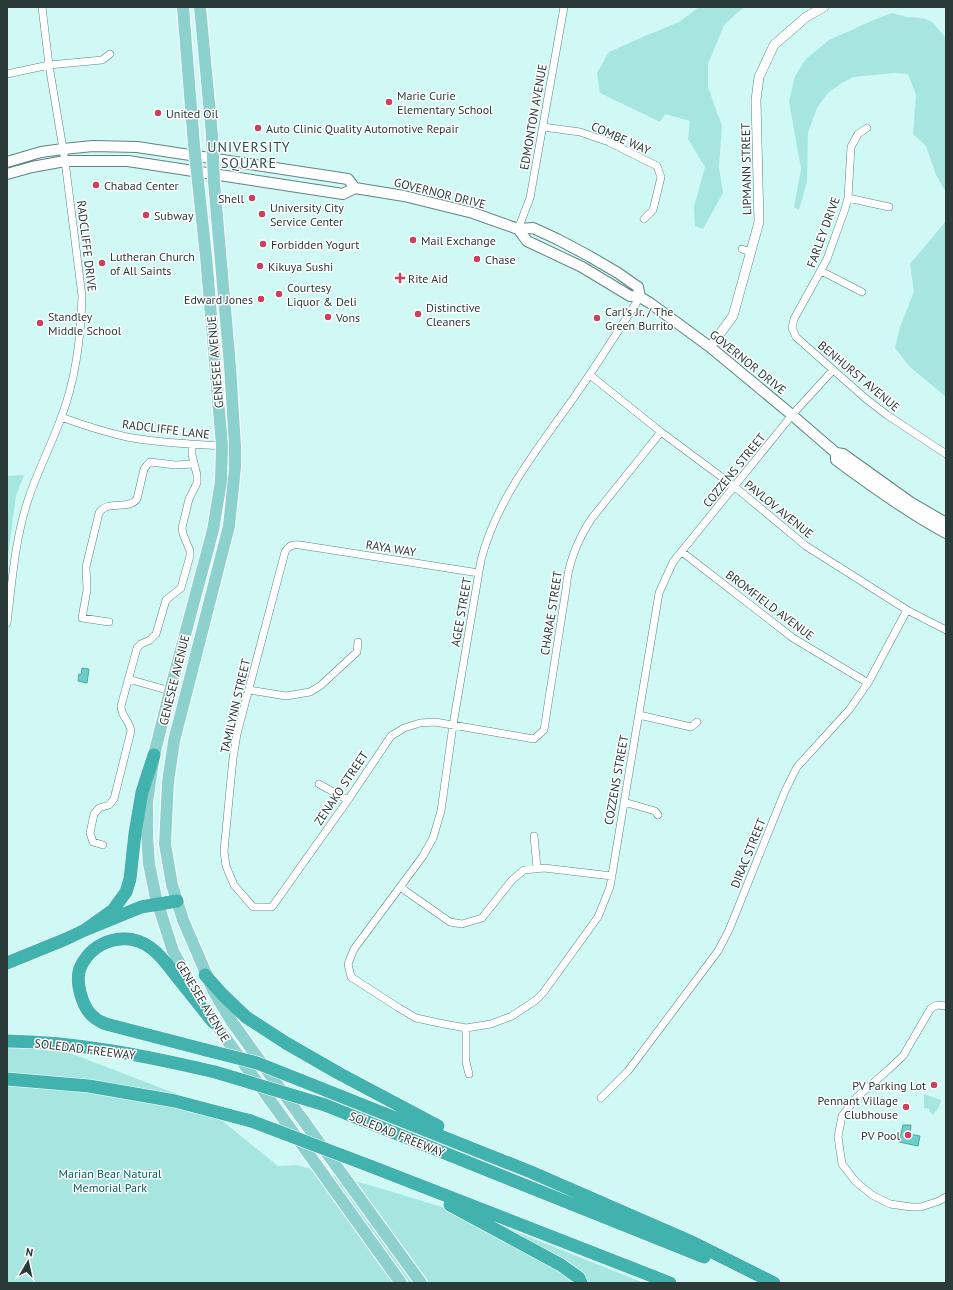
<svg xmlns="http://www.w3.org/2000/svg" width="953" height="1290" viewBox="0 0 953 1290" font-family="'PT Sans',sans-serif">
<rect width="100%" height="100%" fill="#d0f9f6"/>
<path fill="#a7e5e1" d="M699,7H744L724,25L708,64V87L722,126L719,167L723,193L703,229L695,226L694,207L705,167L688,139L690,121L665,114L660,122L600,93L597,73L609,52L645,36L679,22Z
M892,13L907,17L923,18L932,22L946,38V192L936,175L926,146L913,134L916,95L908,74L894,73L853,77L842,83L828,93L817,108L808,133L807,182L799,210L794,207L801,169L789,101L795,76L806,59L829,40L876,19Z
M946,221V397L909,366L895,348L900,327L914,292L910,264Z
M24,475L16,496L7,562V476Z
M7,1034L23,1035L200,1103L278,1166L297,1165L383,1189L494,1223L644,1283H7Z
M924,1094L941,1100L939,1107L933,1115L929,1111L930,1109L924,1108Z"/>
<path fill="#6acfcb" stroke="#57a29f" d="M82,668L89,669L87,683L78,681L79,674L81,675Z
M903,1125H911L910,1134L920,1136L918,1146L899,1142Z"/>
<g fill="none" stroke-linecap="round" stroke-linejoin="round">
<defs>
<path id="minor" d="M7,74L49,65L102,60L110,54
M543,127L580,132L609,142L657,166L661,177L653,210L644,219
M867,128L858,134L851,147L848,198L845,209L827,259L794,319L792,328L796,337L865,398L887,415L946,454
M848,198L889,207
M518,229L530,198L564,7
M742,249L750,252
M821,271L862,292
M640,297C619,330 598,363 575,396C539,447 497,498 481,560L453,725L441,811L433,838L423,856L354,949L348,964L351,977L399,1008L416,1018L444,1024L466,1028L491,1024L512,1016L536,1000L543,993L598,917L610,887L659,593L673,562L792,415L833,370
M590,375L661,432L735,487L806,546L907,610L946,630
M61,417C83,425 104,432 127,437C158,443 190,444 222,446
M682,552L793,638L868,683
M479,573L300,545C293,544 288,546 285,552L237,734L233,758L224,851L226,866L234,885L253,907H272L348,800L391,736L404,728L420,723L435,722L534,739L544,730L566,589C568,563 578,539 592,518L661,432
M109,622L82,618L87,590L86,567L99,513C108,499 128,511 137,499L144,469L147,465L150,462L175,465L194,464
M7,623C12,582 15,539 28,500C37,472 51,446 61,418C76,379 81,338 82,296L65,161L49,65L42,7
M128,679L160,688L170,691
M249,690L286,696L310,692L320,686L357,652L358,642
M639,715L691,727L697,722
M319,784L348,800
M624,802L655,811L658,815
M534,836L537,868
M103,845L93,842L90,833L94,814L99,808L109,805L114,799L131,731C129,719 121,717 121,706L137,648L141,644L150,640L156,634L166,600L181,588L190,556V551L183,534L182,528L189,499L197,483V475L192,455V445
M400,887L450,922L462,924L482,918L512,880L524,870L544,868L612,876
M946,1006L937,1005L931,1008L903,1056L888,1070L857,1097L842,1116L838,1137L842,1164L856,1182L872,1195L890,1204L911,1207H921L939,1201L946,1197
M466,1028V1062L469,1074
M601,1098L628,1071L718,951L729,930L785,791L797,767L849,710L868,683L907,610"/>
<path id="tertiary" d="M710,347L733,316L759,222L756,100L759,77L774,45L806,17L824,7"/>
<path id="secondary" d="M7,162L41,152L63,149L93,146L137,147L348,179L355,188
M7,174L32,167L65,161H128L343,194L355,188L404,196L473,213L518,229L533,228L557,239L589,256L618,273L638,287L640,297
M518,229L527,241L582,267L630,296L640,297L650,303L710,347L792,415L836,453L843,454L910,502L946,523
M836,453V460C871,486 907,512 946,533"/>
<path id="primary" d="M183,7L194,145L206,256L222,446L221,481L213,530L170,691L154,755L147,802V834L149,864L156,898L173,951L197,996
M200,7L212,135L214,182L230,366L235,446V468L229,526L174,741L168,782L165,844L172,885L183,920L214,992L232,1022L421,1283
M209,1015L401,1283"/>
<path id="motorway" d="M85,930L113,910L126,892L130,879L135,833L142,792L154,755
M7,963L66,939L85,930L141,907L177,901
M205,975L223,995L246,1017L286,1043L340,1074L438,1126
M7,1041C79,1042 146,1056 215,1072
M206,1050L106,1024C102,1022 98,1021 95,1018C82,1009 74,980 81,966C94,940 127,930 151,948C161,955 169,967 177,977C189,992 201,1007 213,1022
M7,1079L89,1086L175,1101L251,1121
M300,1080L531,1172L694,1243L774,1283
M325,1105L704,1257
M370,1166L670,1283
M450,1205L561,1265L579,1278L581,1283"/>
</defs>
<use href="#minor" stroke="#5f8482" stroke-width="8"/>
<use href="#tertiary" stroke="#5f8482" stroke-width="10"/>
<use href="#secondary" stroke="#5f8482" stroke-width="12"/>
<use href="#primary" stroke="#fff" stroke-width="14"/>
<use href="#motorway" stroke="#fff" stroke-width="14"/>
<use href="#minor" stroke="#fff" stroke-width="7"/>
<use href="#tertiary" stroke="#fff" stroke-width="9"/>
<use href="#secondary" stroke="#fff" stroke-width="10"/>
<use href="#primary" stroke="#8dd1ce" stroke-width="12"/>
<use href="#motorway" stroke="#41b2ad" stroke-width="13"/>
<defs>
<path id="motorway-bridge" d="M206,1050L257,1063L300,1080
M215,1072L325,1105
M251,1121L370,1166"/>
</defs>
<use href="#motorway-bridge" stroke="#fff" stroke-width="14" stroke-linecap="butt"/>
<use href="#motorway-bridge" stroke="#41b2ad" stroke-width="13"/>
</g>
<g fill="#ce3e5f" stroke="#fff" stroke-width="1.5">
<circle cx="389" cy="102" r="4"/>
<circle cx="158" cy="113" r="4"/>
<circle cx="258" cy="128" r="4"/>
<circle cx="96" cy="185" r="4"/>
<circle cx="252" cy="198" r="4"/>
<circle cx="262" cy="214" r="4"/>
<circle cx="146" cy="215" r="4"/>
<circle cx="413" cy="240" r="4"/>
<circle cx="263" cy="244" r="4"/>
<circle cx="477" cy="259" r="4"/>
<circle cx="102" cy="263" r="4"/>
<circle cx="260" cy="266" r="4"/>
<path d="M398 272h4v4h4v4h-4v4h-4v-4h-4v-4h4z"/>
<circle cx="279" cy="294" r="4"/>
<circle cx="261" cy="299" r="4"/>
<circle cx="418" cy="314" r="4"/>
<circle cx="328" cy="317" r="4"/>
<circle cx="597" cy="318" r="4"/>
<circle cx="40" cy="323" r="4"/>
<circle cx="934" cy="1085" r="4"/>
<circle cx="906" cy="1107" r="4"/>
<circle cx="908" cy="1135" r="4"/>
</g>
<g text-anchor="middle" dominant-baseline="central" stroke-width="3" stroke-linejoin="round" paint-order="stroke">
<g font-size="12" fill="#2a3a39" stroke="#fff" text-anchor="start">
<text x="397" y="95">Marie Curie<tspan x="397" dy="14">Elementary School</tspan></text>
<text x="166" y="113">United Oil</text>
<text x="266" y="128">Auto Clinic Quality Automotive Repair</text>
<text x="104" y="185">Chabad Center</text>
<text x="244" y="198" text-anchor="end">Shell</text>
<text x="270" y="207">University City<tspan x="270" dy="14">Service Center</tspan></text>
<text x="154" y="215">Subway</text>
<text x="421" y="240">Mail Exchange</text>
<text x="271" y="244">Forbidden Yogurt</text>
<text x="110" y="256">Lutheran Church<tspan x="110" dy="14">of All Saints</tspan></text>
<text x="485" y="259">Chase</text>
<text x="268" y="266">Kikuya Sushi</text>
<text x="408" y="278">Rite Aid</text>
<text x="287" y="287">Courtesy<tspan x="287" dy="14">Liquor &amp; Deli</tspan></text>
<text x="253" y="299" text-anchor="end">Edward Jones</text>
<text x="426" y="307">Distinctive<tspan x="426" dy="14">Cleaners</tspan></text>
<text x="605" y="311">Carl's Jr. / The<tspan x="605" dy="14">Green Burrito</tspan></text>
<text x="48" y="316">Standley<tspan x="48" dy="14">Middle School</tspan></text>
<text x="336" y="317">Vons</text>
<text x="926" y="1085" text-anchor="end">PV Parking Lot</text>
<text x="898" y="1100" text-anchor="end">Pennant Village<tspan x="898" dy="14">Clubhouse</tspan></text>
<text x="900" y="1135" text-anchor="end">PV Pool</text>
</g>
<g font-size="12" fill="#2a3a39" stroke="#fff">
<text transform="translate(533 117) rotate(-80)">EDMONTON AVENUE</text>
<text transform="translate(621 138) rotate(24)">COMBE WAY</text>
<text transform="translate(746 169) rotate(-91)">LIPMANN STREET</text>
<text transform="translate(440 193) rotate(14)">GOVERNOR DRIVE</text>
<text transform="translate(823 232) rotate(-70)">FARLEY DRIVE</text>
<text transform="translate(87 246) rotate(83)">RADCLIFFE DRIVE</text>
<text transform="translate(215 362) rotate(-95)">GENESEE AVENUE</text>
<text transform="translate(748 362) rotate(39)">GOVERNOR DRIVE</text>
<text transform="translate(859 376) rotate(40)">BENHURST AVENUE</text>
<text transform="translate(166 429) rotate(7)">RADCLIFFE LANE</text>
<text transform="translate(734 470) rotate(-51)">COZZENS STREET</text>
<text transform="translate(779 509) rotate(39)">PAVLOV AVENUE</text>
<text transform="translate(391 548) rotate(9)">RAYA WAY</text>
<text transform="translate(770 605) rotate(37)">BROMFIELD AVENUE</text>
<text transform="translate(461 612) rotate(-80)">AGEE STREET</text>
<text transform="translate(551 613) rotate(-81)">CHARAE STREET</text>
<text transform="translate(174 680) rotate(-76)">GENESEE AVENUE</text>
<text transform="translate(235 706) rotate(-77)">TAMILYNN STREET</text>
<text transform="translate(616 780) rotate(-80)">COZZENS STREET</text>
<text transform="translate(341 788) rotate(-56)">ZENAKO STREET</text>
<text transform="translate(748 853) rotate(-68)">DIRAC STREET</text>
<text transform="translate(203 1001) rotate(59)">GENESEE AVENUE</text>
<text transform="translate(85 1049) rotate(7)">SOLEDAD FREEWAY</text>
<text transform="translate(397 1134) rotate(22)">SOLEDAD FREEWAY</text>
</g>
<g font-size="12" fill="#04615e" stroke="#fff">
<text x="110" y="1173">Marian Bear Natural<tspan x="110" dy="14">Memorial Park</tspan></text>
</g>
<g font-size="14" letter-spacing="1" fill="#294d4b" stroke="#fff">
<text x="249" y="147">UNIVERSITY<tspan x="249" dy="16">SQUARE</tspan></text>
</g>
</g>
<rect width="953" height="1290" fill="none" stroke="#2a3a39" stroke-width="16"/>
<g transform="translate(28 1262) rotate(9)" stroke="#ffffff" stroke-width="3" paint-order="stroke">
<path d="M0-3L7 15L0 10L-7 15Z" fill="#2a3a39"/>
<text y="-6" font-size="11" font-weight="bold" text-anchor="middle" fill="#2a3a39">N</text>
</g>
</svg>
